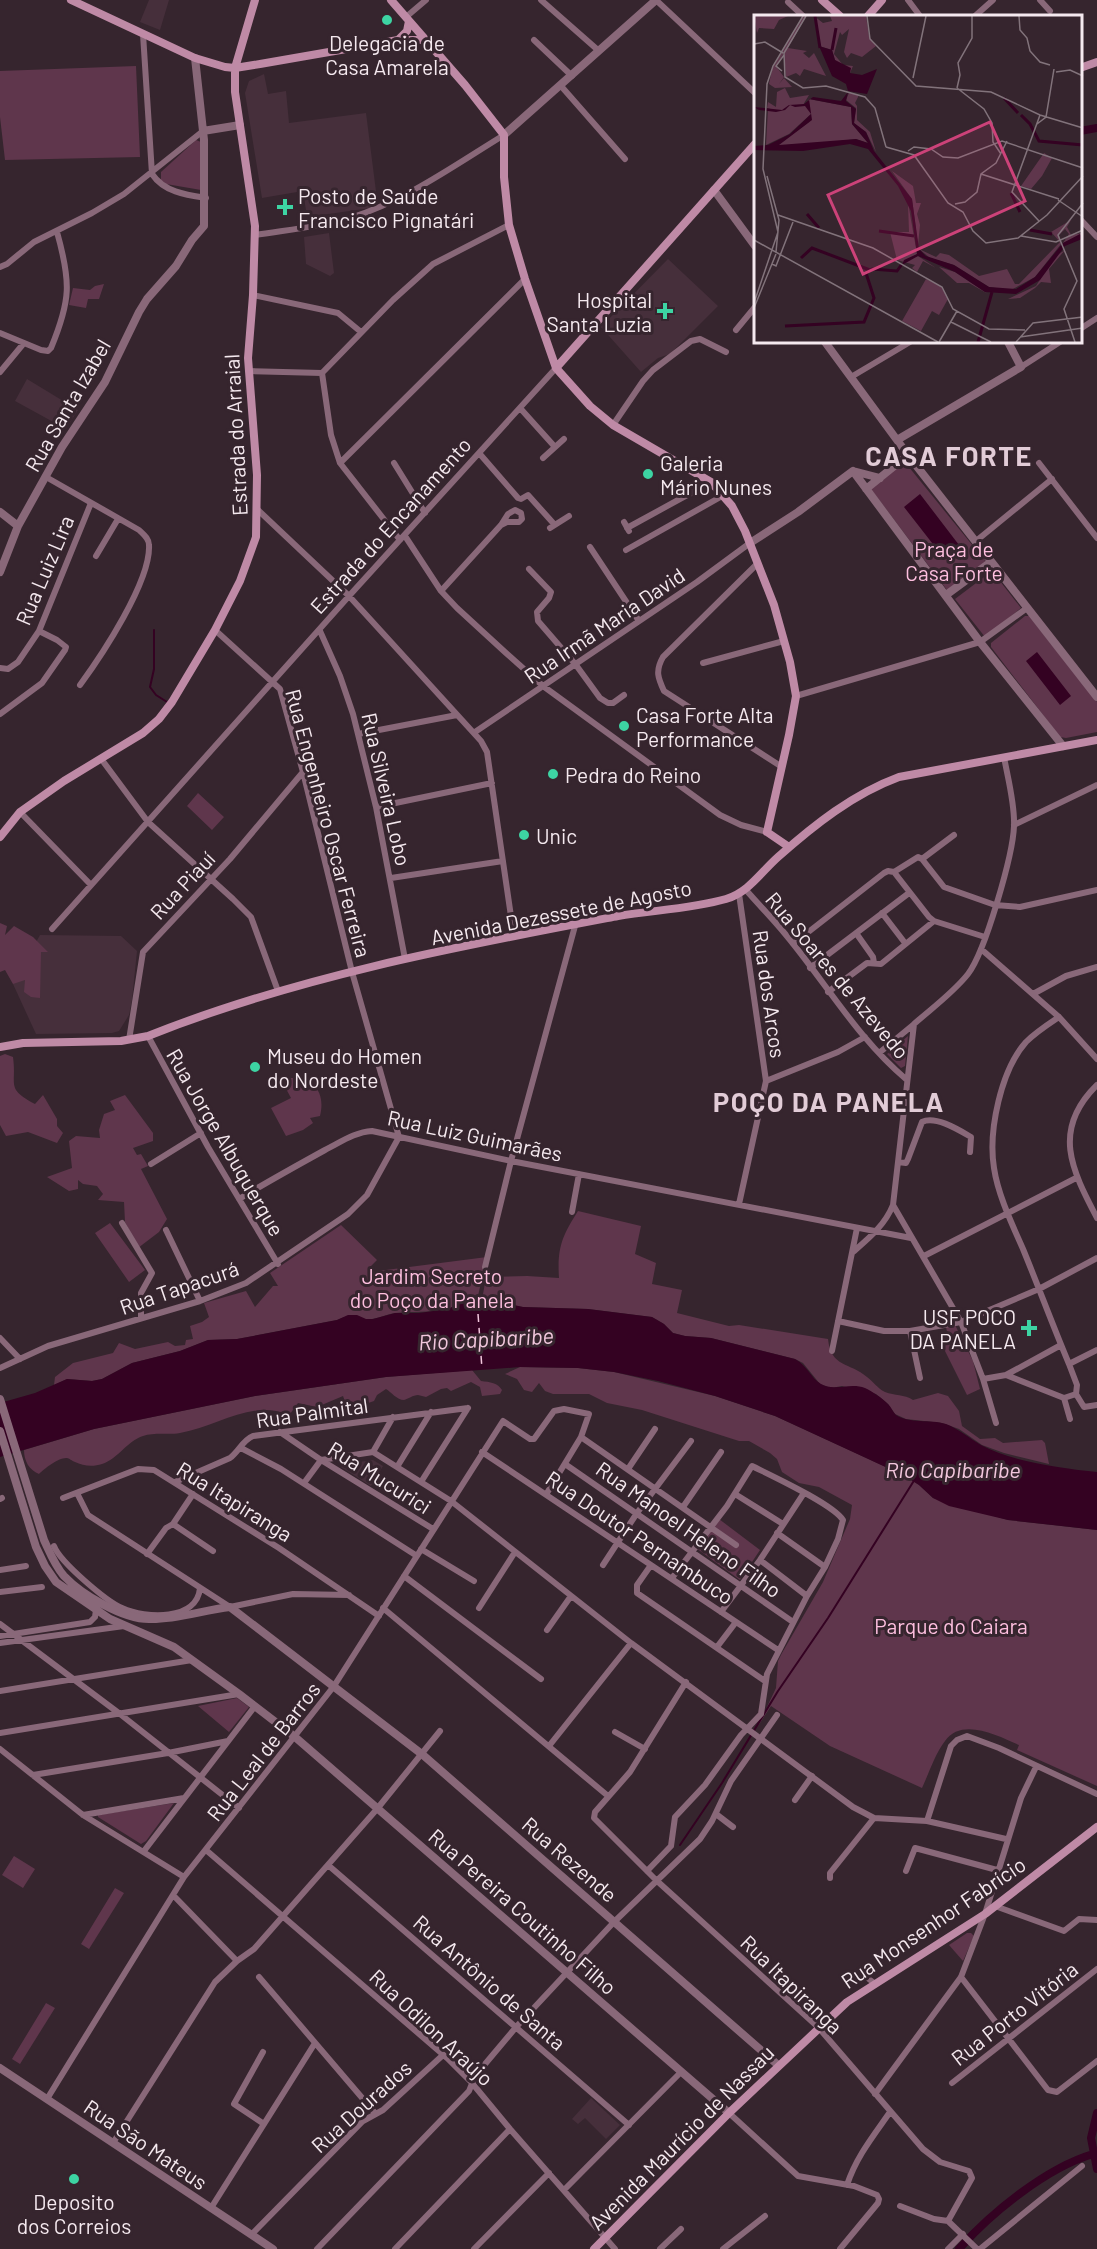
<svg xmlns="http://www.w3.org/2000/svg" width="1097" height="2249" viewBox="0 0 1097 2249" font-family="Barlow,sans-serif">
<rect width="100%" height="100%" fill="#36252e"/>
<path fill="#462f3b" d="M149,0H169L160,30L140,22Z
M264,74L268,94L286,91L289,123L366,113L378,207L307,217L303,191L262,198L245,93L249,81Z
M329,233L334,273L330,276L306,264L304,237Z
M668,259L718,306L670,354L658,358L641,372L601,327Z
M27,379L78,410L66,429L15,401Z
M40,935L121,936L137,951L132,1000L129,1015L119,1031L112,1033L36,1034L13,984Z
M373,1460L383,1466L371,1486L341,1467L344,1464Z
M591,2098L620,2125L606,2139L585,2118L578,2124L572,2119Z"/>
<path fill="#5f364c" d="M136,66L140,157L5,160L0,117V71Z
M196,140L201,142V190L166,184L161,180V172Z
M104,284L99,299H88L86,308L69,305L73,288L90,290L95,286Z
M904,461L986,562L947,590L871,489Z
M992,571L1021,608L985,637L955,599Z
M1025,616H1029L1097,702V732L1066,738L1060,737L991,647V643Z
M198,793L224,817L212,830L187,806Z
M0,923L7,926L5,935L14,926L33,937L48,952H41L40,998L31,997L24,992L25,980L13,984L5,970L0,972Z
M908,1036L905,1066L901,1068L887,1054Z
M5,1054L13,1057C17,1086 5,1088 35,1104L43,1095L57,1119V1126L63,1133L57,1143L28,1132L6,1136L0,1125V1056Z
M288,1078C313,1077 326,1091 320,1116L310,1118L313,1123L303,1130L286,1136L271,1108L291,1098L284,1085Z
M125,1095L153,1133V1141L133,1148L137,1155L141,1154L148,1166L141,1169L167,1219L159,1232L138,1248L125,1222L124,1202L98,1200L103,1194L97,1186L83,1184L78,1180V1189L69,1191L47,1177L72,1168L69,1141L76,1136L100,1138L99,1130L104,1114L115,1110L110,1101Z
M578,1211L641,1226L635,1254L656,1263L652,1284L682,1290L677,1313L729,1326L739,1325L828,1339C831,1368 850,1362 867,1377C874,1382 877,1388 885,1392C895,1396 904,1394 913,1400L938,1393L948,1396L959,1411L962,1426L980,1439L995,1438L1003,1443L1042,1440L1045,1443L1049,1464L1004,1453L982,1445L959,1429L942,1423L906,1419L895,1414L888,1404L876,1394L842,1386L831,1388L820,1384L803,1363L795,1359L711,1338L685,1336L673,1333L664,1324L652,1317L588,1309L523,1307L482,1300L486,1277L527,1276L559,1278C557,1248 562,1236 578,1211Z
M110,1223L145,1270L129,1282L95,1233Z
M341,1225L377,1260L371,1266L376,1274L378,1271L487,1257L477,1300C466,1301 457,1307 446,1309C429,1313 412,1311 395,1313C387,1314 380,1318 372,1319C356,1321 358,1310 337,1320L237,1339L208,1340L180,1351L132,1363L102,1379L92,1381L67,1379L54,1385L55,1377L73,1363L113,1353L119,1343L135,1349L168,1342L175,1346L185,1345L186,1340L193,1339L190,1326L202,1322L209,1317L204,1303L246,1291L255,1307L273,1286H278L270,1273Z
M955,1325L973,1361L980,1389L967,1395L941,1343L949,1341L946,1327Z
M520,1367L578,1368L614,1372L715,1396L775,1416L847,1449L905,1476L919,1485L933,1498L1008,1520L1097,1530V1786L1017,1750L1019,1745C998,1736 962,1717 945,1741C935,1754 929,1773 922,1788L830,1746L771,1706L758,1726L776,1688L778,1661L782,1653L823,1582L850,1519L852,1505L819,1487L799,1483L782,1472L777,1459L770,1453L749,1441H739L642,1410L607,1403L589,1394H553L545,1391L539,1383L532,1392L524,1390L517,1379L505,1374Z
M472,1370L481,1381C490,1382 498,1383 502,1390L500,1394L482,1396L480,1387L471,1382L451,1391L447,1388L441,1389L426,1397L418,1395C413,1395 408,1399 404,1400C397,1400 391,1392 386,1389L377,1395L374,1401L348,1410L343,1396L317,1407L298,1403L290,1414H287C250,1400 217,1427 180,1433C169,1435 154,1432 143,1436C127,1441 118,1459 102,1464C93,1467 83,1466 75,1462C72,1461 69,1458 67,1458C59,1457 44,1469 39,1474C29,1470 24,1461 24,1450L94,1429L255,1396L386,1377Z
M719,1519L760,1550L740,1580L696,1548Z
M237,1698L249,1707L229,1732L198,1706Z
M174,1803L146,1841L141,1844L98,1817V1815Z
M14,1856L35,1869L23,1888L2,1875Z
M115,1888L124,1893L89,1949L81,1944Z
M967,1933H971L974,1936L963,1961L949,1945Z
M46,2003L55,2008L20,2064L12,2059Z"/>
<path fill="#340222" d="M920,494L959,545L943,557L904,507Z
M1037,652L1071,696L1060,705L1026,661Z
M477,1300H490L523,1307L588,1309L652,1317L664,1324L673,1333L685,1336L711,1338L795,1359C808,1366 810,1377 821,1384C834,1392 850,1382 865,1388C873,1392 882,1398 888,1404C891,1407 893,1412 896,1415C910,1424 930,1419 946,1424C959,1429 969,1438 981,1445C1012,1462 1062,1468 1097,1472V1530L1008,1520L949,1506L933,1498L919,1485L905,1476L775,1416L715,1396L658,1381L614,1372L578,1368L520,1367L386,1377L255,1396L94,1429L0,1457V1403L35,1393L67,1379L92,1381L102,1379L132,1363L180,1351L208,1340L237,1339L337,1320L348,1315H357L366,1319H373L395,1313H419L448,1309L464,1301Z"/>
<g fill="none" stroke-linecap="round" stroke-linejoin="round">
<path stroke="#340222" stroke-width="2" d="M154,630V669L150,687L156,695L167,702
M680,1845L722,1783L778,1691L828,1618L915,1479"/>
<path stroke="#340222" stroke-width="8" d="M1080,131L1097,128
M1097,2113L1091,2138L1097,2169
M959,2249C991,2213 1046,2168 1093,2154"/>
<path stroke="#f2c7dd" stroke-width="1.5" stroke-dasharray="8 6" stroke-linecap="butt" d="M477,1300L482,1369"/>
<path stroke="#896879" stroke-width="6" d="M541,0L599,51
M656,0L755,93
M908,0L920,16
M1040,0L1050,11
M788,2L803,16
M975,16L993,0
M406,17L426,0
M143,34L152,174C164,192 186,195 206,198
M534,40L572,76
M561,86L625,159
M1080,219L1097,237
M255,235C286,230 320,227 350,218C405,201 455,165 504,135
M0,267L7,264L34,242L92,213L124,194L203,131
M253,295L338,313L361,332
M1080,329L1097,318
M736,330L755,307
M0,333L41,350L48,351L51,348C71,300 71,282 57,232
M1021,367L1060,342
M249,371L322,373L393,300L433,264L509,225
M0,372L24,343
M322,373L331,435L340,463L400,540
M851,377L910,342
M520,408L555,447
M613,425L643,381L653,370L691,341L700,339L726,352
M479,453L518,498L521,499L528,495L554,524
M543,458L564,439
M340,463L525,279
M394,463L425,513
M1039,463L1097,538
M46,477L139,530C143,534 149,538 149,545C151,581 102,655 80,685
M258,510L349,596L481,741L487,752L514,937
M624,522L629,531
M550,528L569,516
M627,528L711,482
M405,536L441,591L457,608L506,653L543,686L720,815L741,825L767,832
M976,541L1052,479
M590,547L639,621
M626,550L724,495
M96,556L118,519
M757,564L663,657C655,671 658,678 664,691L782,767
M529,569L551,592L549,598L537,612L538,621L576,665L600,698L608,703H613L624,695
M441,591L501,525L508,514L515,510L521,513L522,519L519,522H507L501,525
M215,630L280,689L303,772L352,972L399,1137
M320,631L340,676L353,714L376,807L405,959
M703,663L784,641
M0,668L8,669L18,662L39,631L91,503
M796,696L980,642L1027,608
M0,714L42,683L65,650L66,647L57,640L39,631
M475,732L697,582L750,543
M358,734L457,715
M102,760L148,822L233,899L251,917L278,991
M376,807L492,783
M20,812L91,885
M1014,825L1097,785
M922,859L944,887L995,905L1020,907L1097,890
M894,872L929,917L934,921
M391,878L503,861
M746,890C759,905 773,919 786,935C826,983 858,1039 907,1080
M739,894L766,1081L739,1204
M882,913L905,943
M52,929L349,596L556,368
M856,933L873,957L874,963
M793,944L884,873L888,871L894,872L918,857L922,859L954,835
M981,949L1059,1017L1097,1059
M810,968L909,893
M828,992L867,963L881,964L934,921L985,937
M1033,994L1066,976L1097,967
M1059,1017C1047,1025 1036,1032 1026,1042C1001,1070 988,1131 994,1168C998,1195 1012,1224 1023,1249C1039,1288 1053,1326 1069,1364
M148,1036L208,1147L278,1264
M129,1040L143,952L230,859L303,772
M879,1053L913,1025
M766,1081L838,1052L865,1037
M1097,1085C1051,1130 1072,1170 1097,1218
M898,1162L906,1163L908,1159L922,1122C935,1115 959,1130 971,1137L970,1152
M151,1164L201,1133
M239,1199C267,1182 296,1166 325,1150C341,1142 355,1132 372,1131L511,1161L911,1238
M572,1212L579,1174
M122,1223L152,1273L141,1293V1317
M166,1230L200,1301
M853,1252C869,1238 885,1225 893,1205
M924,1256L1076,1178
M485,1267L511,1161L575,926
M838,1321L884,1331H910L961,1322L1039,1289L1097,1258
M910,1331L920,1378
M0,1338L20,1359
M832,1351L857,1228
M0,1368L48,1346L200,1301L246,1283L348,1214L367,1195L399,1137
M1006,1375L1061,1345
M983,1379L1006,1375L1064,1398L1076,1394
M1076,1394L1077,1385L1069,1364L1097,1350
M1076,1394L1084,1407L1097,1405
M1064,1398L1070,1419
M996,1423L983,1379L961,1322L893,1205L914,1024C932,1008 953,993 968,974C985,952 1013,855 1014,826C1015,804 1008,779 1004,757
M280,1432L321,1460L433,1529
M581,1437L736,1545
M241,1448L281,1469L417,1556
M373,1452L393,1417
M482,1452L778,1650
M565,1464L793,1622
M397,1467L431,1412
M628,1469L655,1429
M175,1482L230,1458C239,1451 243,1440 253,1436L468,1408
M421,1482L468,1408
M304,1483L321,1460L373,1452L451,1501L631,1643L853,1807L874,1818L927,1821L1006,1839
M77,1493L88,1515L230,1607L293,1594L349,1595
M193,1494L173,1524L213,1551
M735,1494L783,1524
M63,1498L138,1469L154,1470L279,1548L379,1616
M0,1499L2,1498
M683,1507L721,1452
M777,1533L825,1567
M54,1546C60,1562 106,1601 122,1608C146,1619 197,1621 200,1588
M421,1549L474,1581
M147,1554L166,1528L173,1524
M760,1560L807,1596
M603,1565L637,1513L691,1441
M651,1565L637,1585V1593L765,1681
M0,1570L26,1566
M404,1576L541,1679
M0,1592L42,1587
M383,1608L608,1796
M479,1608L515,1552
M721,1612L760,1560L804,1493
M0,1624L120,1714L239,1808
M547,1630L571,1596
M0,1636L90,1622L95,1617L96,1610
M0,1643L124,1626
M717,1647L736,1622
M686,1682L630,1772L595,1812L594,1818L656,1880L818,2027L923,2149L940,2162L969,2171L972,2178L948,2221
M0,1691L192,1660
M615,1732L645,1749
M0,1733L239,1694
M549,1746L631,1643
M0,1749L83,1815L184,1877
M33,1775L168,1753L228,1741
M795,1800L812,1776
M716,1814L733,1827
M83,1815L184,1798
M927,1821L951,1746L957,1740L967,1736L999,1748L1097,1794
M206,1850L447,2058L472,2083L510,2129L615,2249
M144,1851L255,1706
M328,1865L629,2125
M647,1871L671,1846L675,1817L705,1785L741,1735L761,1714L767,1674L807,1596L825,1567L838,1539L843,1520C833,1504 772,1476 752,1466L727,1506L672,1578
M906,1871L915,1848L997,1870
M830,1878V1873L874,1818
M173,1895L237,1961
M995,1906L1064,1931L1079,1919L1097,1920
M865,1976L874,1983
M259,1977L375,2113
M961,1977L1048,2090L1057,2092L1097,2061
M263,2052L234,2104L264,2124
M952,2083L1097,1969
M875,2094L961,1977L985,1914L1021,1798L1036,1767
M47,2099L184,1877L334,1686L503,1421L530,1439H534L554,1411L564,1409L589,1414L581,1437L547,1493
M729,2113L798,2176L854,2186L877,2195L879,2199L878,2203L840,2249
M113,2143L215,1982L237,1961L254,1949L377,1809L440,1731
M847,2185C856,2157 874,2135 890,2112
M565,2189L681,2072
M900,2206L934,2219L948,2221L977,2249
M211,2208L315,2043
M251,2235L363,2121L383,2110L443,2055
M317,2249L469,2091L475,2076L517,2026L614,1922L700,1839L712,1821L731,1781L777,1715
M395,2249L510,2129
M474,2249L549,2173
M660,2249L681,2229
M723,2249L765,2216
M948,2249L963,2234
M980,2249L1082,2166"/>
<path stroke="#896879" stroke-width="8" d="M203,131L240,125
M504,135L656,0
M714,190L755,246
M825,342L908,455L1097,697
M897,440L1021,367L1008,342
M853,471L980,642L1063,746
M866,489L908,455
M0,512L18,526
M750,543L798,512L853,471L880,478
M0,572L18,526L62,447L105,382L139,312L147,299L176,266L192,240L204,226V140L195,58
M946,595L991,562
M0,1399L44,1540C50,1553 55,1566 64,1576C82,1595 123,1619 149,1619C176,1620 203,1610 230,1607L423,1755L778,2065
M0,1431L36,1547L45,1566L56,1582L110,1619L174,1647L239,1694L295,1737L729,2113
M0,2068L273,2249"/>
<path stroke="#bf8aa6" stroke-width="8" d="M71,0L195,58L225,67L235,68L260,64L398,40H426
M391,0L465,85L504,135V177L509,225L525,279L556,368L590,406L613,425L711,482L732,506L745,531L774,605L790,662L796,696L789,735L767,832
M822,0L840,16
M868,16L882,0
M398,40L407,31L409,21
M1080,68L1097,62
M556,368L755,144
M767,832L789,847
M0,837L20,812L64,781L143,733L159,719L172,702L215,630L240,581L256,537L257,475L248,358L253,295L255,226L235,92V68L255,0
M0,1047L23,1043L121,1041L148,1036C298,976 460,946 618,916C654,910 691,909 726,899C749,892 761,872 778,857C814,825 853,794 899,777L1097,740
M594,2249L729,2113L847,2002L985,1914L1097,1827"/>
</g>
<g fill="#3dd4a3" stroke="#36252e" stroke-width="2">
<circle cx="387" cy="20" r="6"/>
<path d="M282 198h6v6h6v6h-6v6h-6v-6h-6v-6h6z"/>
<path d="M662 302h6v6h6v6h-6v6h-6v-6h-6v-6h6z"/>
<circle cx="648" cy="474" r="6"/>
<circle cx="624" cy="726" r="6"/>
<circle cx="553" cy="774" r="6"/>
<circle cx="524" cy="835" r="6"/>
<circle cx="255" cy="1067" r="6"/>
<path d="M1026 1319h6v6h6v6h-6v6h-6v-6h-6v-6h6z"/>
<circle cx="74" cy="2179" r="6"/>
</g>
<g text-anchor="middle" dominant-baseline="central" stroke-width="6" stroke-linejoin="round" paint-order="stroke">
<g font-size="21" fill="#f5e9ef" stroke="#36252e" text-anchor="start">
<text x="387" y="42" text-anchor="middle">Delegacia de<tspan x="387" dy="24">Casa Amarela</tspan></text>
<text x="298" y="195">Posto de Saúde<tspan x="298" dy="24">Francisco Pignatári</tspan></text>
<text x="652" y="299" text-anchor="end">Hospital<tspan x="652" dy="24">Santa Luzia</tspan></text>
<text x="660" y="462">Galeria<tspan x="660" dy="24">Mário Nunes</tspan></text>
<text x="636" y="714">Casa Forte Alta<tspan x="636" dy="24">Performance</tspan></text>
<text x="565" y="774">Pedra do Reino</text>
<text x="536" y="835">Unic</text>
<text x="267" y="1055">Museu do Homen<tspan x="267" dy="24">do Nordeste</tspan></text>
<text x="1016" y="1316" text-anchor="end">USF POCO<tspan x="1016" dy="24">DA PANELA</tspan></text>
<text x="74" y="2201" text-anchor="middle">Deposito<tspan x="74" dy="24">dos Correios</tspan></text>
</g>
<g font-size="21" fill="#f5e9ef" stroke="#36252e">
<text transform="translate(67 405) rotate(-60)">Rua Santa Izabel</text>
<text transform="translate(235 435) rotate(-93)">Estrada do Arraial</text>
<text transform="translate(390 525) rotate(-48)">Estrada do Encanamento</text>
<text transform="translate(44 570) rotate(-67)">Rua Luiz Lira</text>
<text transform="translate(604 625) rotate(-34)">Rua Irmã Maria David</text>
<text transform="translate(387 789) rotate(77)">Rua Silveira Lobo</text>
<text transform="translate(329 823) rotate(75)">Rua Engenheiro Oscar Ferreira</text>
<text transform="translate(182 885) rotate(-47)">Rua Piauí</text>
<text transform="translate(561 912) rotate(-11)">Avenida Dezessete de Agosto</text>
<text transform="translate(838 975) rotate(50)">Rua Soares de Azevedo</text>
<text transform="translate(770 994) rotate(82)">Rua dos Arcos</text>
<text transform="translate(475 1135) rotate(12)">Rua Luiz Guimarães</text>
<text transform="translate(226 1142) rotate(60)">Rua Jorge Albuquerque</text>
<text transform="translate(179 1287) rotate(-19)">Rua Tapacurá</text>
<text transform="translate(312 1412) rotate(-8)">Rua Palmital</text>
<text transform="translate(380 1477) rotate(32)">Rua Mucurici</text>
<text transform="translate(235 1501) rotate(32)">Rua Itapiranga</text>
<text transform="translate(689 1529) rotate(35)">Rua Manoel Heleno Filho</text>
<text transform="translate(640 1537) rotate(34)">Rua Doutor Pernambuco</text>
<text transform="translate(263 1751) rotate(-52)">Rua Leal de Barros</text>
<text transform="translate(570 1859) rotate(41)">Rua Rezende</text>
<text transform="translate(523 1911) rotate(41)">Rua Pereira Coutinho Filho</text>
<text transform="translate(933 1922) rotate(-34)">Rua Monsenhor Fabrício</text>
<text transform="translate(490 1982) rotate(41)">Rua Antônio de Santa</text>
<text transform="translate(792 1984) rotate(44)">Rua Itapiranga</text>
<text transform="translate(1014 2013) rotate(-38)">Rua Porto Vitória</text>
<text transform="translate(432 2027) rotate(43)">Rua Odilon Araújo</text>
<text transform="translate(361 2106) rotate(-42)">Rua Dourados</text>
<text transform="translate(681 2137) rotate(-45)">Avenida Maurício de Nassau</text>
<text transform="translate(146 2144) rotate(34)">Rua São Mateus</text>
</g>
<g font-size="21" fill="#febfdf" stroke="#36252e">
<text x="954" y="548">Praça de<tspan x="954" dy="24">Casa Forte</tspan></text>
<text x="432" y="1275">Jardim Secreto<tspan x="432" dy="24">do Poço da Panela</tspan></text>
<text x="951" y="1625">Parque do Caiara</text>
</g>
<g font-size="22" font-style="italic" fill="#f2c7dd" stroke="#36252e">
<text transform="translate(486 1338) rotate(-3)">Rio Capibaribe</text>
<text x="953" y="1469">Rio Capibaribe</text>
</g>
<g font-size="27" font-weight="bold" letter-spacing="1.5" fill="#e2ccd7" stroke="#36252e">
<text x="949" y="455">CASA FORTE</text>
<text x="829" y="1101">POÇO DA PANELA</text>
</g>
</g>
<g transform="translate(754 15)">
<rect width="328" height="328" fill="#36252e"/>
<path d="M0,1H34L25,5L20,14L5,13L3,18ZM49,1H52L42,19L34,33L53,36L49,38L55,43L60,38L72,61L50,54L46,61L42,58L32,62L30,38L22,51L30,62L25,69L30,63L38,72L21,73L15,69L18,54ZM60,1L69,8L78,6L76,1H112L115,21L122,31L108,42L97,38L93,43L90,37L95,14L88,20L86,17L80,39L89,50L99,51L96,58L95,53L88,51L81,45L78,35L65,31ZM31,73L36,83L55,80L49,90L53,91L55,84L97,92L98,109L114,128L102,124L48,131L24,130L55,107L57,99L35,119L12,130L14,94L23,96L13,93L14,87L22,92L23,77ZM95,78L105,80L101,88L103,91V105L116,117L122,137L112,117L100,108L102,93L92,85ZM290,138L298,143L288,161L277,174L267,171ZM138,156L159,171L162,188H167L163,199L166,210L164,230L158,184ZM154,188L163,239L158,243L164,241L182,253L169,246L163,257L158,253L161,250L143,245L136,217H155ZM317,205L313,212L317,220L328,218V219L309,228L315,219L311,214L305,220L307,229L281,262L257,275L235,272L200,250L176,243L165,234L182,242L186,238L195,240L225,261L253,254L261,269H265L306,227L297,217ZM311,235L295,254L297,268L287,267L281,273L266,283L254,284L282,271L300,242ZM185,252L201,257L234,279L215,268H203ZM172,264L187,271L194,284L185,300L178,296L167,316L148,306Z" fill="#5f364c"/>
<path d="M65,31L78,35L81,45L97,53L96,58L108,60L123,54L113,79L94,76L92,69L78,61ZM94,77L92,86L102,94L100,108L112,117L120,136L158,184L165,234L172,241L200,250L235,272L262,274L281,262L309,228L326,219L328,224L311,231L286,265L262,279L231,277L201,257L164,241L148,250L150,245L163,239L157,196L144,171L114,134L96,129L49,136L0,135V131L14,130L36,119L57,99L51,91L41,92L36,90L31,95L22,97L5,95L0,92L28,95L35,90L50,89L59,82L87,86ZM55,84L97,92L98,109L114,128L102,124L25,130L58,105Z" fill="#340222" fill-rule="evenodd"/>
<path fill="none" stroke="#340222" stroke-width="3" d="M61,1L66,33M78,35L82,13M250,83L264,98M267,100L276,109L285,126L329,130M257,178L266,197M53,199L65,213M276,215L298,219M125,216L160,221M47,243L58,233L116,255M31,311L110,307L120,283L112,258L118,254L143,256L148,249M224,327L238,277"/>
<path fill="none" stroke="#82737b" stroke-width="1.5" d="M52,1L30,38L31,62L49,73L72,71L111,82L121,93L132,132M113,1L116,24L162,71L237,77L286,100L329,113M265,1L266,15L273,23L276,36L286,47L296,50M0,29L11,27L29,38M28,56L22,51L30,40M302,57L316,55L329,61M159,63L172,1M203,73L230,94L238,108L239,127L247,139M203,73L206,60L204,48L218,23V1M283,109L292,102L300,54M132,132L160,140L194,188L209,197L219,216L232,228L264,223L293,200L329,161M154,136L160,132L177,134L189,142L204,143L248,126L329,153M227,159L305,184M13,161L25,205L22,237M304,185L329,202M201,189L211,187L223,177L227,159L242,148L253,126M24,200L119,233L188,272L199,294L235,314L271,315M285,206L258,177L286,100M267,221L302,227L329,215M0,225L184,327M18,249L22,251L39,207M0,288L24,217L9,154L13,69L19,51L49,1M0,293L22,239M197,307L237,327M266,322L329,313M185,327L203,296M262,327L279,308L329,302M321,327L310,294L323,266L304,220L329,188"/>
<path fill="#cc4279" fill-opacity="0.15" stroke="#cc4279" stroke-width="3" d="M236,107L271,186L109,259L74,180Z"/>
<rect width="328" height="328" fill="none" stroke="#f5e9ef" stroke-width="3"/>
</g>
</svg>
